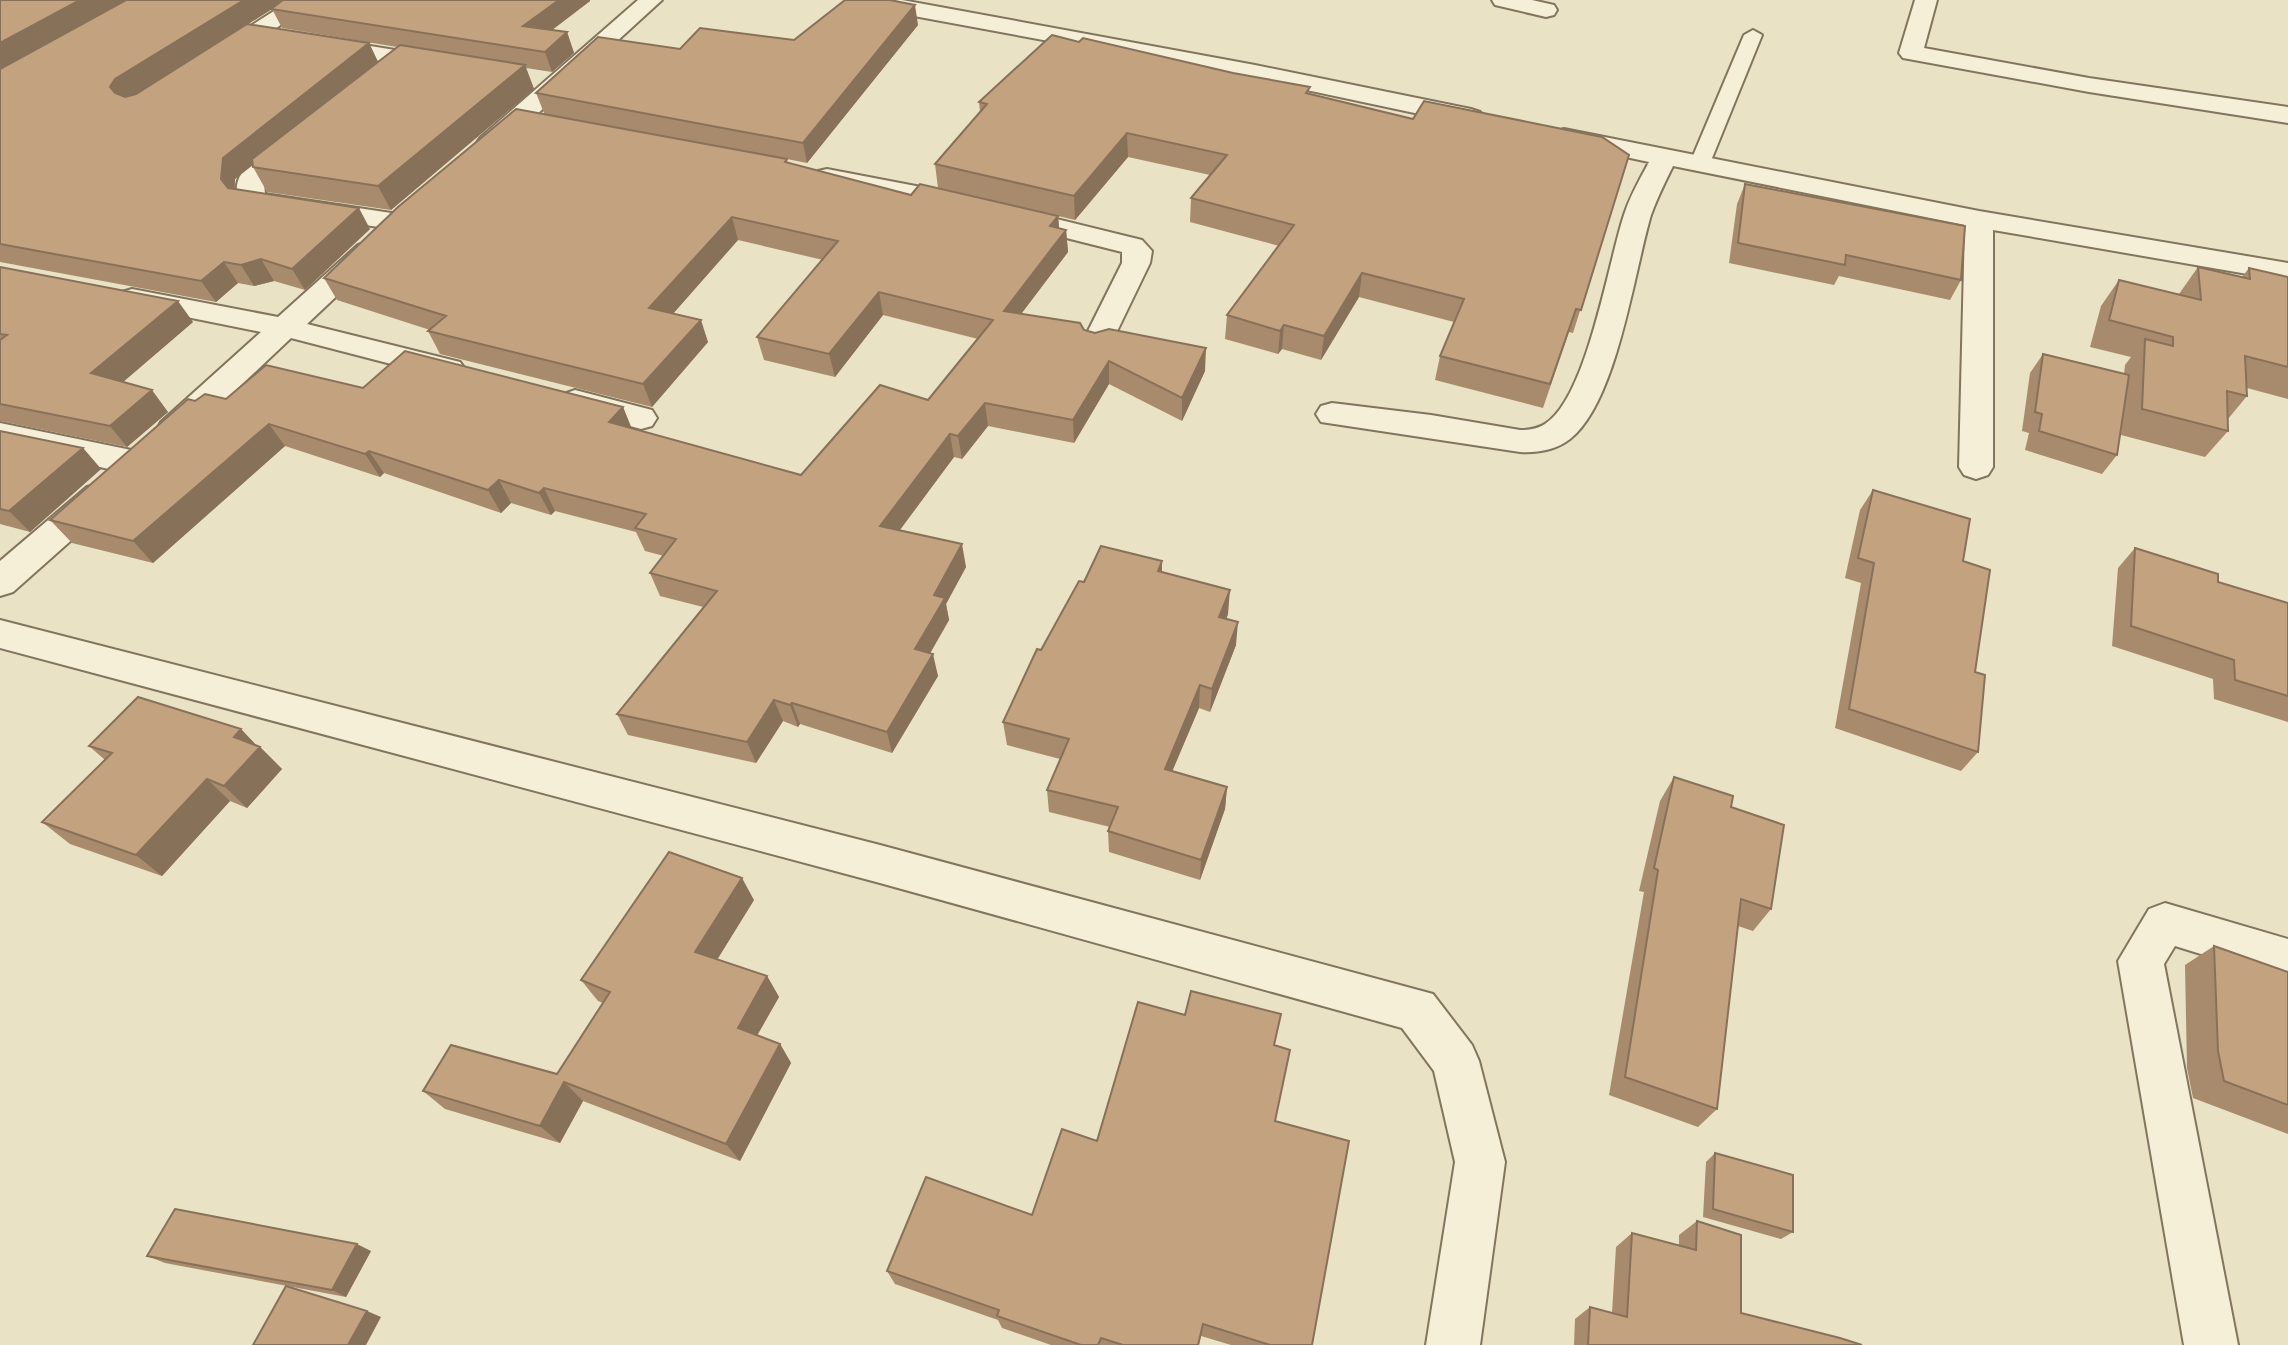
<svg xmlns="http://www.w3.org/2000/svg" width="2288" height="1345" viewBox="0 0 2288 1345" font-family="'PT Serif',serif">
<rect width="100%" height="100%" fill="#e9e2c5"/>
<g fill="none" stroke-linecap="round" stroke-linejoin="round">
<defs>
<path id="service" d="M1753,30L1762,35L1710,163L1700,169L1693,167L1690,163L1744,35Z"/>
<path id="minor" d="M291,0H317L231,59H215L211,54L215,49Z
M638,0H662L498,150L489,152L480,150L476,144L480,138Z
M854,0H902L1255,65L1471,109L1480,112L1484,117L1480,122L1471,125L1255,79L865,7L857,5Z
M1492,0H1532L1554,5L1557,10L1554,15L1546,17L1495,5Z
M1915,0H1937L1924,48L2089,78L2288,107V123L2089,92L1903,58L1899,53Z
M321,38L438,57L447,59L450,64L447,69L438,71L313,50L309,45L313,40Z
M1564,129L1979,211L2288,263V281L1993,230V467L1988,475L1976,479L1964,475L1959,467L1965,225L1673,166C1665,182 1657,198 1651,215C1634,272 1617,402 1570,439C1556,450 1537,453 1520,452L1321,422L1316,414L1321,406L1332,403L1431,415L1520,430C1529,430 1537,429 1545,424C1587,398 1608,263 1624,215C1630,196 1640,179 1649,162L1555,142L1551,137L1555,132Z
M298,134L307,136L311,142L264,182L265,194L398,214L408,216L412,222L408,228L398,230L241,206C235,197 235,182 242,173L289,136Z
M827,169L947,192L1142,240L1152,251L1150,263L1108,350L1097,353L1086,350L1082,343L1122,263V252L947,208L818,183L814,177L818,171Z
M368,242L378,245L382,251L378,257L307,324L460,362L465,369L460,376L449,379L291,338L185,438L173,441L161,438L157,430L161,422L261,332L122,304L117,298L122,292L132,289L278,317L358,245Z
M575,390L652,410L657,418L652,426L641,429L564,408L559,401L564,394Z
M0,423L136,451L148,455L153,463L148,471L136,475L0,445Z
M99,484L111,487L116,496L111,505L13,592L0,596V561L87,487Z
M0,620L880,845L1433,994L1472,1045L1479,1061L1505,1162L1480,1345H1426L1455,1162L1434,1071L1402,1028L880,883L0,648Z
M2165,903L2288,939V981L2175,946L2164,964L2238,1345H2184L2118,961L2149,909Z"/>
</defs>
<use href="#service" stroke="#82745d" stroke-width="4"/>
<use href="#minor" stroke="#82745d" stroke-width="4"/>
<use href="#service" fill="#f5efd7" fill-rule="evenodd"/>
<use href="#minor" fill="#f5efd7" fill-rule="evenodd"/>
</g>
<path fill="#a88b6d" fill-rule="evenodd" d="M0,0H590V1L552,30L567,32L574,53L552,72L526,68L534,89L391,210L267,192L253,167V165L235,179V189L370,229L305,290L274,281L254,286L238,283L216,302L0,262ZM272,9L282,28L397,47L378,62L369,43L248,24Z
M918,25L807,163L787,159L788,163L911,195L938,188L935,164L980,112L979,102L1309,94L1413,119L1629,155L1573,333L1569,332L1543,408L1435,380L1440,356L1454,322L1359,297L1321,360L1282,349L1278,354L1225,339L1227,315L1279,246L1190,222L1191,198L1210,175L1128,157L1075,220L1058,216L1059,228L1066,230L1068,252L1021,314L1084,330L1205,371L1182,421L1109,384L1074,443L988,426L962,459L954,457L899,530L966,567L946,604L949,620L930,653L938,676L892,753L800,724L798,727L783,721L756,763L628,735L617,714L703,607L660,596L650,573L664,556L645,551L636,532L555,511L551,515L511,503L501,513L384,473L380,477L285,446L153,563L72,543L50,520L195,401L363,388L623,407L631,428L801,475L928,400L978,339L883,315L835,377L764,360L757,337L823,260L738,240L673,313L708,342L652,407L440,354L428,331L430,330L337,300L324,278L544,113L536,93L680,49L794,40Z
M1745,184L1961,280L1950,300L1839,276L1834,285L1729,263L1737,204Z
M0,267L193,322L123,382L168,412L127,447L0,421Z
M2198,267L2242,277L2249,268L2288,277V399L2247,388V396L2228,419V431L2205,457L2121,435L2122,422L2117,455L2102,474L2025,450L2029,433L2022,431L2030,373L2043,354L2124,374L2125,365L2131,357L2090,347L2101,306L2119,280L2179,294Z
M0,431L83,448L101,469L30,532L0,524Z
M1873,490L1963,561L1975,672L1978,752L1961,771L1835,728L1861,583L1845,578L1860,510Z
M2135,548L2218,582L2288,603V722L2214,699L2213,679L2112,646L2118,568Z
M1162,572L1228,614L1226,619L1236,645L1210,712L1199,708L1172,771L1227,787L1225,809L1200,880L1109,852L1108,831L1110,827L1049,812L1047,790L1060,759L1007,745L1003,722L1041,650L1084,582Z
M241,729L255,745L260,747L282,769L247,808L230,801L162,876L70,844L42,822L105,760L89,746Z
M1674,777L1731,807L1771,909L1753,931L1738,926L1717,1109L1698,1127L1609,1095L1644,892L1639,891L1660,801Z
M754,900L717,959L767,976L779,997L757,1035L780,1044L791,1063L740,1161L583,1101L560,1143L445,1109L423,1091L557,1074L603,1003L598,1001L581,980Z
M2214,946L2288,972V1134L2193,1098L2187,1068L2185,965Z
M1274,1045L1275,1121L1312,1345H1231L1201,1336L1199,1345H1051L1002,1328L998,1320L895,1284L887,1271L1032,1215L1097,1141Z
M1715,1153L1793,1232L1781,1239L1703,1217L1706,1162Z
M1697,1221L1741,1313L1862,1345H1574L1575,1319L1590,1307L1612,1313L1616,1247L1632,1233L1679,1246V1235Z
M371,1251L346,1297L165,1263L147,1256Z"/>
<path fill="#887159" d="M80,0H129L0,71V43Z
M244,0H286L129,100L123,107L110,87L115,79Z
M559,0H590V1L531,46L523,26Z
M915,5L918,25L807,163L803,143Z
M567,32L574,53L552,72L545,52Z
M369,43L379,64L235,179L234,200L221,179L223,158Z
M525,65L534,89L391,210L378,186Z
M1127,133L1128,157L1075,220L1074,196Z
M359,208L370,229L305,290L292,269Z
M1058,216L1060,238L1050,226Z
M732,217L738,240L658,331L649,308Z
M1066,230L1068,252L1006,334L1004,311Z
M261,259L274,281L254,286L241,265Z
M224,262L238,283L216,302L201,281Z
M1362,273L1359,297L1321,360L1324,336Z
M879,292L883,315L835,377L829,354Z
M178,301L193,322L109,394L91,373Z
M701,320L708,342L652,407L643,384Z
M1284,325L1282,349L1278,354L1280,331Z
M1206,348L1205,371L1182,421V398Z
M1109,361V384L1074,443L1073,420Z
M152,390L168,412L127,447L110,426Z
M985,403L988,426L962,459L958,436Z
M623,407L632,429L609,422Z
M269,424L285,446L153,563L133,541Z
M950,434L954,457L886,549L880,526Z
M83,448L101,469L30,532L9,511Z
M369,451L384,473L380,477L365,454Z
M499,480L511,503L501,513L488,490Z
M544,488L555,511L551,515L539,493Z
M962,544L966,567L946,604L949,620L920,671L915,649L934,595Z
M1162,561V585L1158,571Z
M1230,590L1228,614L1218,641L1219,617Z
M1238,622L1236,645L1210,712L1212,689Z
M933,654L938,676L892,753L887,732Z
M1200,685L1199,708L1164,791L1165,769Z
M774,700L783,721L756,763L747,742Z
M792,703L800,724L798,727L790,705Z
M241,729L259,748L260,747L282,769L247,808L224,786L234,737Z
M207,779L230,801L162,876L136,855Z
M1227,787L1225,809L1200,880L1201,860Z
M742,878L754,900L709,973L695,952Z
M767,976L779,997L750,1048L738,1028Z
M780,1044L791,1063L740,1161L726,1144Z
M564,1082L583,1101L560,1143L540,1126Z
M357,1244L371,1251L346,1297L332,1290Z
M367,1311L381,1317L366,1345H348Z"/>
<path fill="#c3a27f" stroke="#887159" stroke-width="2" d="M0,0H80L0,43Z
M126,0H244L115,79L110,87L115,93L125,97L136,94L247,24L369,43L223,158L221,179L228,188L359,208L292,269L261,259L241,265L224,262L201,281L0,244V69Z
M283,0H559L523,26L567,32L545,52L271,9Z
M845,0H890L915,5L803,143L536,93L598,37L680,49L700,28L794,40Z
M1052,35L1079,42L1083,38L1233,73L1310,87L1306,93L1413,119L1424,101L1602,137L1629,155L1581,310L1576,309L1550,384L1440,356L1464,299L1362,273L1324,336L1284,325L1280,331L1227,315L1294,225L1191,198L1227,155L1127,133L1074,196L935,164L987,104L979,102Z
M400,45L525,65L378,186L253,167L252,159Z
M516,109L787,159L785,162L911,195L920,184L1058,216L1050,226L1066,230L1004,311L1080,323L1084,330L1095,333L1109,329L1206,348L1182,398L1109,361L1073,420L985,403L958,436L950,434L880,526L962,544L934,595L945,598L915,649L933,654L887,732L792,703L790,705L774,700L747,742L617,714L717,591L650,573L676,539L635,528L646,514L544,488L539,493L499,480L488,490L369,451L365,454L269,424L133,541L50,520L188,399L195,401L205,394L226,399L266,365L363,388L405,351L623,407L609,422L801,475L880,385L928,400L993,320L879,292L829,354L757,337L838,241L732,217L649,308L701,320L643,384L428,331L446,316L324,278L398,207Z
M1745,184L1965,226L1961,280L1846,255L1845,265L1738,243Z
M0,267L178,301L91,373L152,390L110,426L0,404V340L7,335L0,334Z
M2198,267L2250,279L2249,268L2288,277V367L2245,356L2247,396L2227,391L2228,431L2142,409L2145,339L2173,346V337L2109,320L2119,280L2201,300Z
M2043,354L2129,375L2117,455L2039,431L2042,414L2035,412Z
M0,431L83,448L9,511L0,509Z
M1873,490L1970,519L1963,561L1990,570L1975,672L1985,675L1978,752L1849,709L1874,563L1858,558Z
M1101,546L1162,561L1158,571L1230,590L1219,617L1238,622L1212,689L1200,685L1165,769L1227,787L1201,860L1108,831L1118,807L1047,790L1069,739L1003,722L1037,649L1041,650L1079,581L1084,582Z
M2135,548L2218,574V582L2288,603V696L2235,680L2234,660L2131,626Z
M138,697L241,729L234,737L260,747L224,786L207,779L136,855L42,822L112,753L89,746Z
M1674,777L1733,796L1731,807L1784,825L1771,909L1741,899L1717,1109L1625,1077L1658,870L1654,868Z
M669,852L742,878L695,952L767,976L738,1028L780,1044L726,1144L564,1082L540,1126L423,1091L451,1045L557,1074L610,992L581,980Z
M2214,946L2288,972V1105L2224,1081L2218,1051Z
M1191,991L1281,1014L1274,1045L1290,1050L1275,1121L1349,1141L1312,1345H1270L1203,1324L1198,1345H1123L1101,1338L1098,1345H1081L997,1316L999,1310L887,1271L926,1177L1032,1215L1062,1129L1097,1141L1138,1002L1185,1015Z
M1715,1153L1793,1175V1232L1713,1209Z
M175,1209L357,1244L332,1290L147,1256Z
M1697,1221L1741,1235V1313L1840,1338L1862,1345H1588L1590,1307L1627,1317L1632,1233L1696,1250Z
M286,1286L367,1311L348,1345H253Z"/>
</svg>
